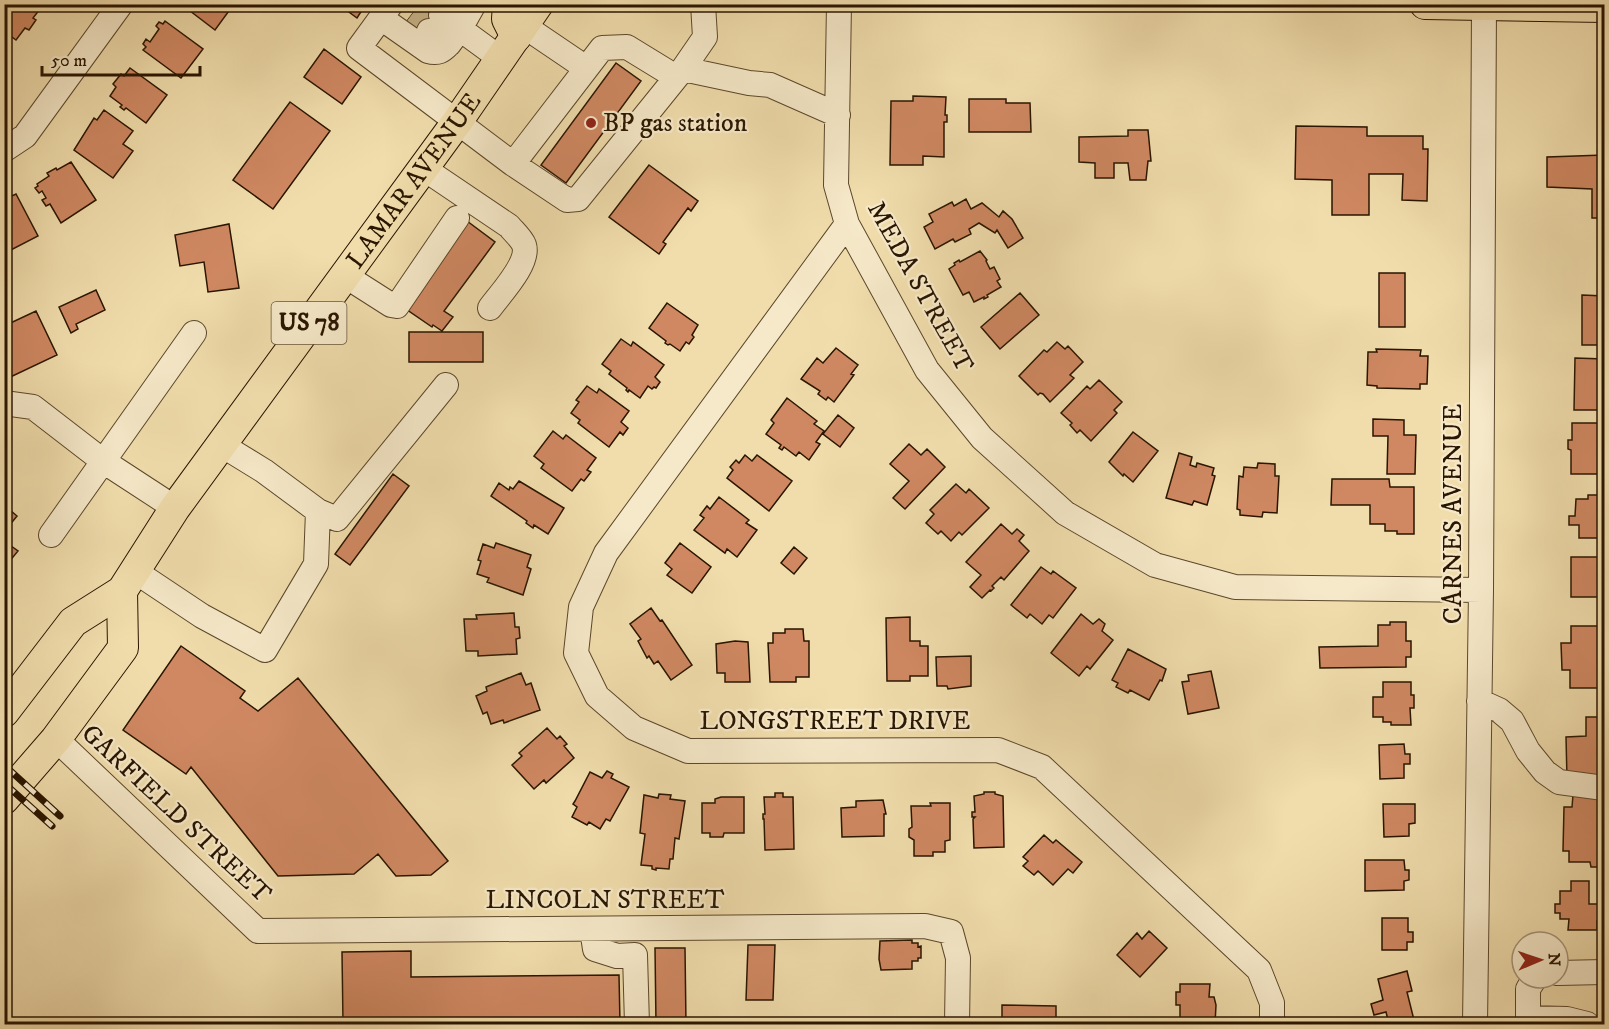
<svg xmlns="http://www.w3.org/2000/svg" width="1609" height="1029" viewBox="0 0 1609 1029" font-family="'IM FELL DW Pica',serif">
<rect width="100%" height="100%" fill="#f1ddac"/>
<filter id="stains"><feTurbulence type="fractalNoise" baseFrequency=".00333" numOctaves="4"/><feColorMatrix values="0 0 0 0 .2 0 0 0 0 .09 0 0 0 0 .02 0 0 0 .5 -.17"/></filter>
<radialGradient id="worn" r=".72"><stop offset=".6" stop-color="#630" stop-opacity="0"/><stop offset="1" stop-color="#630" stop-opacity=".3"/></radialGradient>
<path fill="#cf8862" stroke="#291500" stroke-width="1.5" d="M4,4H42L43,5L33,18L36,20L29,30L25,28L16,40L4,31Z
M181,4H234L215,30Z
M338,4H366L357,18Z
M420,4H448L418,45L393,40Z
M165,21L203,49L181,78L143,50L146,47L143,44L146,39L150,42L159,29L156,26L159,22L163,24Z
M324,49L361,77L342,104L304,77Z
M616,63L641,81L566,183L541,165Z
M130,68L167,95L146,123L126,108L124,110L120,107L122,105L110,96L116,87L113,84L121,74L124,76Z
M913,96L946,97L945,115H947V122H944V157L923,156V165H890L891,101H913Z
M969,99H1006V103H1030L1031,132H969Z
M290,102L330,131L273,209L233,180Z
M104,110L133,131L123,144L133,151L113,178L74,150L94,118L97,120Z
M1296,126L1367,127V136H1423V149H1428L1427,201L1402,200L1403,174H1369V215H1332V180L1295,179Z
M1128,130H1148L1151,161H1148L1146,180H1130L1128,163H1114V178H1095V163L1079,162V137L1128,136Z
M1604,155V218H1592V189L1547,187V157Z
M71,162L96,200L61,223L50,204L46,206L42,200L46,198L42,191L39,193L35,188L38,186L37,184L49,176L47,173L56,168L57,170Z
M649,165L698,201L691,211L688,208L663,242L666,244L659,254L609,217Z
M11,193L12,196L16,194L38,236L7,252L4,247V201L8,199L6,196Z
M966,199L971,209L982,203L999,217L1003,211L1012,219L1023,238L1008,248L997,230L995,233L979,223L969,229L971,234L955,242L953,239L935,249L924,227L933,222L929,214L952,202L954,206Z
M467,221L495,242L444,311L453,317L442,331L433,325L432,327L403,307Z
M229,224L239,288L208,292L204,262L180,266L175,235Z
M980,251L987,260L986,261L990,269L994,267L1000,279L997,281L1001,287L987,295L988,297L984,299V297L974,302L969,292L963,295L949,269L955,265L954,263L959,260L960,262Z
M1379,273H1405V327H1379Z
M96,290L105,310L76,324L78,329L71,333L59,307Z
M1020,293L1039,315L1000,349L981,327Z
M1582,295L1604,296V345H1582Z
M667,303L698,325L692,335L694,337L689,344L686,342L680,351L670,344L668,345L665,343L666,341L649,328Z
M36,311L57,355L4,380V326Z
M409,332H483V362H409Z
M621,339L631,346L633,342L664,365L655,377L660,382L656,388L654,387L652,389L648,386L640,398L629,390L628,392L626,390L627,388L609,374L611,371L602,364Z
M1057,342L1065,349L1068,346L1083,362L1070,375L1074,378L1050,402L1043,394L1040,393L1038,395L1019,376L1044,350L1047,352Z
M836,348L858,365L851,374L854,375L834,402L828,397L826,400L818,394L820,391L801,379L817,358L823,363Z
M1376,349L1421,350L1420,356H1428L1427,384H1420V389L1377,388V386L1367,385L1368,352H1377Z
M1575,358L1604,359V410H1574Z
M1099,380L1122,402L1114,410L1117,413L1091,441L1080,430L1077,433L1070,425L1072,423L1061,413L1087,386L1090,389Z
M587,386L597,393L599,389L629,411L621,422L628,428L623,435L620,432L609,447L578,423L580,420L571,413L579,402L576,400Z
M787,398L817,421L814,424L824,431L816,442L820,444L809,460L799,452L796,456L784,447L782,450L779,448L781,445L766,434L774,423L771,420Z
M838,415L854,428L840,447L823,434Z
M1373,419L1404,420V435H1416L1415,474H1387L1388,436H1373Z
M1572,423H1604V474H1571V450L1568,449V440H1572Z
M553,431L563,439L566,435L596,458L587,470L591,472L584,481L581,479L572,491L541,468L544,464L534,456Z
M1133,432L1158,451L1133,482L1124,474L1123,476L1109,462Z
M909,444L921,455L927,449L945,467L905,509L893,498L909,481L890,464Z
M1179,453L1192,457L1190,465L1196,467L1197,463L1214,468L1212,475L1215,476L1207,505L1194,501L1192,505L1166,498Z
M745,455L752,461L757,455L792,481L769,511L727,478L733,470L730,467L736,460L739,463Z
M1258,463L1275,464V476H1279L1277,513L1263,512L1262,517L1240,515V510L1237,509L1239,476L1243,477L1244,467L1257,468Z
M393,474L409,486L350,565L335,554Z
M1332,479H1389L1390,487H1414V534H1397V531H1385V524H1370V505H1331Z
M519,481L564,508L548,534L534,525L533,528L526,523L527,521L491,496L499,483L509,490L510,487L513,489Z
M956,484L966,493L969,489L989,508L962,535L959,532L951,541L941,531L938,534L926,523L934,514L930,510Z
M1588,495H1604V538H1579V525H1569V516H1575L1576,499H1588Z
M719,497L749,520L746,523L757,530L737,557L727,549L725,553L694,530L704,518L700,515L707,506L710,509Z
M4,505L17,516L4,532Z
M1001,524L1012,534L1017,529L1024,535L1019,541L1029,551L1004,580L1001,577L992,586L994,588L991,591L990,590L982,598L970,587L981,575L966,562Z
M4,541L18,551L4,568Z
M496,543L531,555L527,567L531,569L523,595L487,582L489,578L477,574L481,561L478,560L483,544L494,548Z
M680,543L711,567L692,593L667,575L672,569L665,563Z
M794,547L807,558L794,574L781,563Z
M1599,555H1604V575H1600V597H1571V557H1599Z
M1041,567L1051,574L1053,571L1076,588L1053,618L1049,615L1042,624L1030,614L1027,618L1011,605Z
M651,608L660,621L662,620L692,665L671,680L658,661L654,664L649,656L647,658L638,641L641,639L630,624Z
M514,613L515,627H519L520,638L516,639L517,654L478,656V651H466L464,619H477L476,615Z
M1081,614L1093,624L1099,619L1105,624L1102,631L1113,640L1090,669L1087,666L1079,676L1051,653Z
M910,617V641H920V646H928V676H910V681H887L886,618Z
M1390,622H1406V641H1411V657H1406V667L1320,668L1319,647L1378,646V625H1390Z
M1571,626H1603L1602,650H1604V662H1601L1600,688H1570V670H1562L1561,643H1571Z
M785,629H803L804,641H809V677H796V682H770L768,643H773V633H785Z
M735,641L748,642L750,682H725V673H717L716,644Z
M181,646L245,691L240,698L258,711L298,678L448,861L431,875L396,876L378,854L354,874L278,876L191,767L186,774L123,730Z
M1128,649L1166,669L1162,681L1160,680L1149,700L1130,690L1128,693L1116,687L1118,683L1112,680Z
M971,656V686L948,689L947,686H937L936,657Z
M1211,671L1219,708L1188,714L1182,682L1189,681L1188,675Z
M521,673L526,685L531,683L540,710L504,723L503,720L491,724L487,712L483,714L476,696L487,691L486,687Z
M1383,682H1411V695H1414V708H1410L1411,725H1391V722H1383V717H1373V697H1383Z
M1586,717H1604V769H1601L1602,778L1567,779L1566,737L1586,736Z
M547,728L557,739L560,736L567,744L564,746L574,758L546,783L544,780L534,789L512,765L522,756L519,753Z
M1404,744L1405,754H1410V764H1404V778L1380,779L1379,745Z
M607,771L613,774L611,778L629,787L610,821L606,819L600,829L589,822L587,825L572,817L577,807L573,804L575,801L590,772L602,778Z
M984,792H995V794L1003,796L1004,847L974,848L973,819L975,817H972V812H975L974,796L984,794Z
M775,793H783V797H793L794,849L765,850L764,819H763V814H765L764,797H775Z
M659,794L671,795L670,799L685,801L679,839L675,838L673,859H670L669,869L656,868V870L652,869V866L641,865L645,834L640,833L644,795L658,798Z
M1573,795H1604V867H1591L1590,862H1569V851H1563L1564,807H1572Z
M721,797H744V833H724L723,837H710V833H702V803H715V799Z
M883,800L886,814H884V836L842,837L841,808L856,807V801Z
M930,803H950V840L945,841V852H933V856H914V840L909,837V829L912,827L911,806H931Z
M1383,804H1415V823L1409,824V836L1384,837Z
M1044,835L1053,843L1056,840L1082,862L1073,873L1068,869L1053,885L1038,871L1034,875L1023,866L1028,861L1023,857Z
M1365,860H1404L1405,870H1409V880L1404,881V890L1365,891Z
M1571,881H1589V904H1604V921H1597V930H1568L1569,919H1560V913H1555V904H1560V891H1571Z
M1382,918H1408V932H1413V942H1407V950H1382Z
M1149,931L1167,948L1140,977L1117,955L1137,933L1142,939Z
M912,940V943H918V947L921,946V958H918V961H912V969L881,970L879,959L880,941Z
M748,945H775L773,1000H746Z
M655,948H685L686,1024H656Z
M411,951V977L619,975L620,1024L343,1023L342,952Z
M1407,971L1412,991L1407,992L1415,1024H1389L1386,1012L1374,1015L1371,1004L1383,1000L1378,979Z
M1180,984H1210L1209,997H1214L1216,1005L1215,1024H1180V1005H1176V992H1180Z
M1002,1005L1056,1006V1021H1002Z"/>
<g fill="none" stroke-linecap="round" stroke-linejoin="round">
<path stroke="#c9b58a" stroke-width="24" stroke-dasharray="24 12" stroke-linecap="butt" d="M428,4L441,15
M410,17L429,31"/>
<defs>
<path id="minor" d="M391,4L359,48L513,164L567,200L578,199L683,69L705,37L703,4
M839,4L836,185L847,224L927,370L982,438L1065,513L1155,565L1235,587L1481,590
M441,15L501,59
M381,18L428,51C438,54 442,51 449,44
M524,26L586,68
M429,31L449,44L460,29L474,4
M683,69L749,83L770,85L838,115
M4,150L25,136L121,4
M513,164L602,48L627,47L676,77
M423,168L509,226C514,232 521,238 524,245C530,263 500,294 490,308
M847,224L606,553L581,607L576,653L597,696L634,728L688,751L998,750L1042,767L1259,970L1272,1003V1024
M344,275L391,305L397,306L457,218
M4,403L33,407L103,461L175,508
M318,511L337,519L446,385
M51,535L194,333
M133,570L202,616L265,650L316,564L318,511L264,471L220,444
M1479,701L1499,710L1512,721L1528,751L1545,772L1559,782L1604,788
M56,739L258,931L925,926L951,932L958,958L957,1024
M592,929L595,949L617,956L635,955L637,1024
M1558,973L1604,972
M1528,1018L1567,1019L1587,1024
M1475,1024L1481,590L1484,4
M1528,1024V989L1535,978"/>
<g id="major">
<path d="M508,4L507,19L516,37"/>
<path d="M1425,4L1604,7"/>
<path id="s1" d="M4,712L73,622L122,591L175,508L457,122L538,4"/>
<path d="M4,799L56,739L123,648L122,591"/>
</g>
</defs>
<use href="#minor" stroke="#5b472b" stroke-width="26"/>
<use href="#major" stroke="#291500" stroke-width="32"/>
<use href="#minor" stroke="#f6e9c9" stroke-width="24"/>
<use href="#major" stroke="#f1ddac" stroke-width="30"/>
<defs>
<path id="rail" d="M4,765L60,816
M4,783L52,826"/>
</defs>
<use href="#rail" stroke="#291500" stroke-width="7"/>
<use href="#rail" stroke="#f6e9c9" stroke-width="4.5" stroke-dasharray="14" stroke-linecap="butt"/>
</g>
<circle fill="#8f2418" stroke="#f6e9c9" stroke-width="2" cx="591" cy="123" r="6"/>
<g text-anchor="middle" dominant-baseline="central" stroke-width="4.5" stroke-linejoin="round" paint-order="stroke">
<rect fill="#f6e9c9" stroke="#66553c" stroke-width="1.5" x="271.5" y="302" width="75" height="42" rx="4.5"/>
<g font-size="24" font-weight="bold" fill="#291500">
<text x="309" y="323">US 78</text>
</g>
<g font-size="26" fill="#291500" stroke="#f6e9c9" text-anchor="start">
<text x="603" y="123">BP gas station</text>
</g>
<g font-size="26" fill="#291500" stroke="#f6e9c9">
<text stroke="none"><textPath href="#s1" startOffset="675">LAMAR AVENUE</textPath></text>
<text transform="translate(920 287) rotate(61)">MEDA STREET</text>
<text transform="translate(1453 514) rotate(-90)">CARNES AVENUE</text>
<text x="835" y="721">LONGSTREET DRIVE</text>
<text transform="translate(176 814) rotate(43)">GARFIELD STREET</text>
<text x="605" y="900">LINCOLN STREET</text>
</g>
</g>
<rect width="1609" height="1029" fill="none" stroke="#f1ddac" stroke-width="24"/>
<rect x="6" y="6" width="1597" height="1017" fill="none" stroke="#291500" stroke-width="3"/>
<rect x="12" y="12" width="1585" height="1005" fill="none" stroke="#291500" stroke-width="1.5"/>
<g transform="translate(1540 960) rotate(88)"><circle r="28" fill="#f6e9c9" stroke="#a49479" stroke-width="1.5"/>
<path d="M0-4.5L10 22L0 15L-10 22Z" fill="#8f2418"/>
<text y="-9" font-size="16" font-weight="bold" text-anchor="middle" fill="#291500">N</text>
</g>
<path d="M42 66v9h158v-9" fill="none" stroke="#291500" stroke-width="3"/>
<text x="51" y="66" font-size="18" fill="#291500" stroke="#f6e9c9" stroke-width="4.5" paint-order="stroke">50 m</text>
<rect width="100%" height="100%" filter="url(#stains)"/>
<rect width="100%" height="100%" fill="url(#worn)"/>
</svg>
